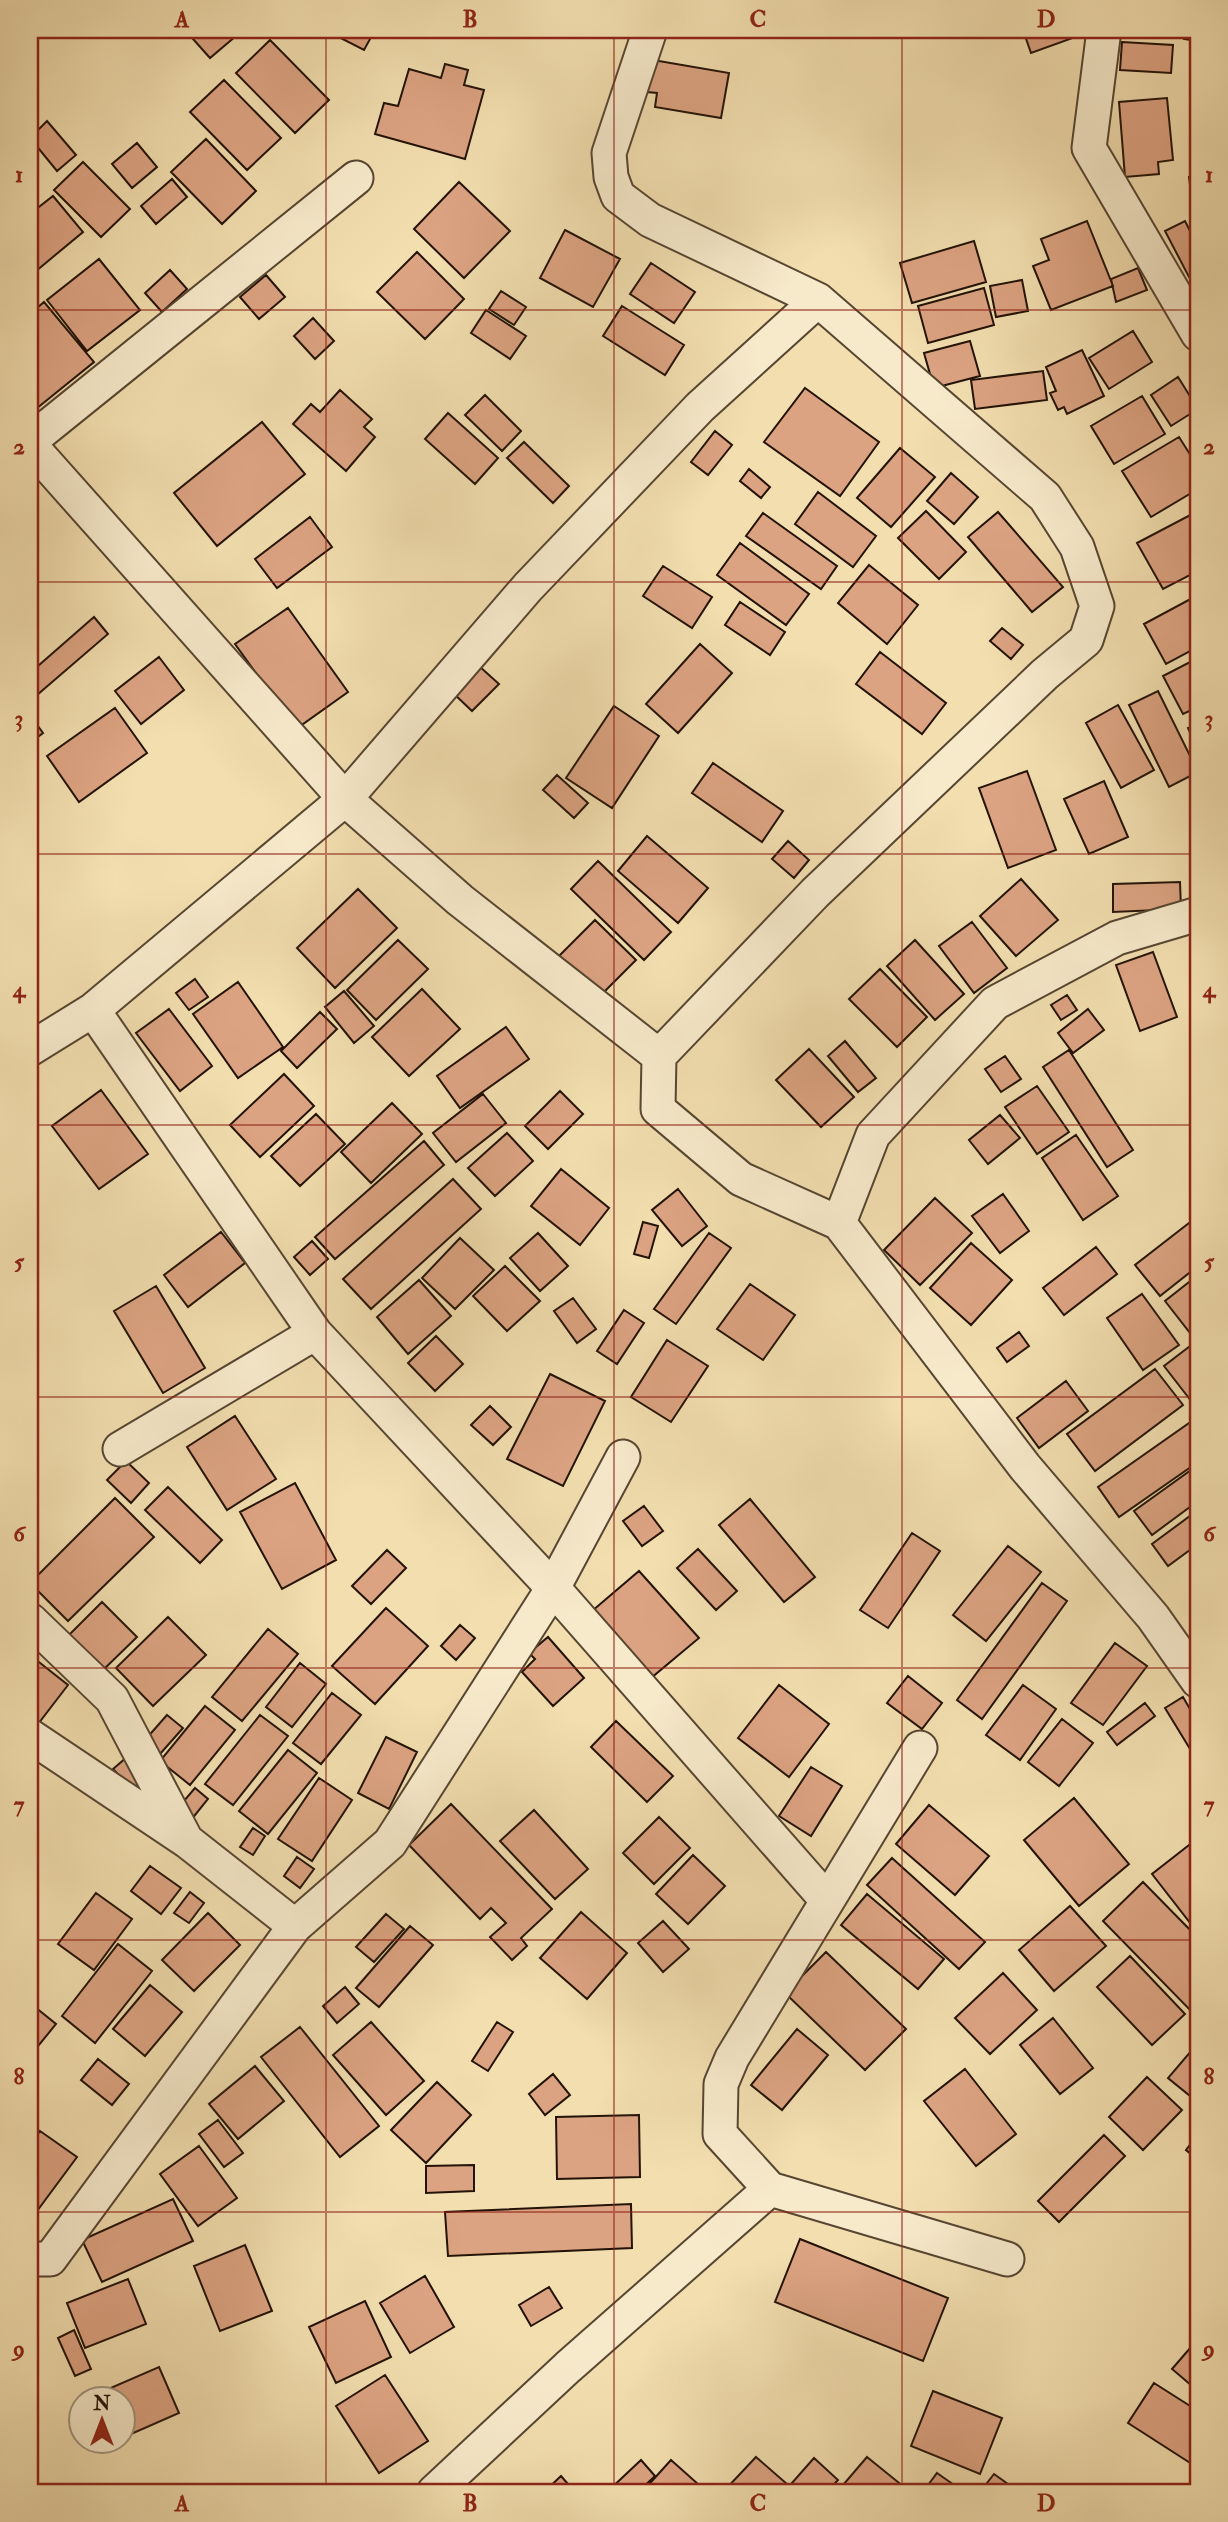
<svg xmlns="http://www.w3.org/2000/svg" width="1228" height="2522" viewBox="0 0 1228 2522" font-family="'IM FELL Double Pica',serif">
<rect width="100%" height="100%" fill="#f2deaf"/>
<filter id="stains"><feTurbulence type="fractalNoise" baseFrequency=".00286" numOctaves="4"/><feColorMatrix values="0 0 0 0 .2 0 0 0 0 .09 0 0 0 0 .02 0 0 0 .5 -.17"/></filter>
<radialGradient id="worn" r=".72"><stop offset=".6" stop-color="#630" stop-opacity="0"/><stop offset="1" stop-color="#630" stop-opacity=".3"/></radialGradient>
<path fill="#dca382" stroke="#231308" stroke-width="2" d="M185,30H243L210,58Z
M325,30H375L364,50Z
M1023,30H1079L1081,35L1031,53Z
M1186,30H1198V41L1184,39Z
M270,40L329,100L295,133L236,73Z
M1122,42L1173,45L1171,73L1120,70Z
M653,60L729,73L721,118L655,107L657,93L647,92Z
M445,64L468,70L464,85L484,90L465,159L375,134L384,103L398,106L409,69L441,78Z
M224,80L281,138L247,170L190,112Z
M1167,98L1173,160L1158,162L1159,174L1125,177L1119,102Z
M47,121L76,155L57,171L30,138Z
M206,139L256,191L222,224L171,172Z
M137,143L157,167L132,188L112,164Z
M83,162L130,209L101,237L54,190Z
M1198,175V199L1192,200L1189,177Z
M172,179L187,197L156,224L141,206Z
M459,182L510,231L464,278L414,229Z
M53,196L83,232L30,276V214Z
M1087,221L1113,286L1051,310L1033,266L1049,260L1041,239Z
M1185,221L1198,247V272L1189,277L1165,231Z
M565,230L620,259L593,307L540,278Z
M974,241L986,282L912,303L900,263Z
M417,252L464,299L425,339L377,292Z
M99,259L140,310L87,351L47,300Z
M651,263L695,292L674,323L630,294Z
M1138,268L1147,290L1116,302L1111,279Z
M170,270L187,289L162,312L145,293Z
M266,275L285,297L259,319L240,297Z
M1022,280L1028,311L996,317L990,286Z
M984,288L994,325L928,343L918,306Z
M501,291L526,307L514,325L489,309Z
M44,302L94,362L31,413L30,314Z
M622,306L684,345L665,375L603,336Z
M486,310L526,336L510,359L471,333Z
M313,318L334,341L315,359L294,336Z
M1133,331L1152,362L1109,389L1089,358Z
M970,341L980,376L934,388L924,353Z
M1082,350L1104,396L1067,414L1064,407L1058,410L1050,393L1056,391L1046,367Z
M1043,371L1047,400L975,409L971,380Z
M1178,377L1198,409L1171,426L1151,395Z
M805,388L879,442L840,496L764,442Z
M340,390L372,419L364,427L375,437L346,471L293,424L311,404L320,412Z
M485,395L521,431L502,451L465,415Z
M1142,396L1165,434L1114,464L1091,426Z
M448,413L498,458L475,484L425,439Z
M262,422L305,474L217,546L174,493Z
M715,431L732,445L708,475L691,462Z
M1179,437L1198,467V489L1151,517L1122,471Z
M524,442L569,486L553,503L507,458Z
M900,448L935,477L891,527L857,498Z
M749,469L770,487L761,498L740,481Z
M951,473L978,497L954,524L927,501Z
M818,492L876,536L853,567L795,524Z
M926,511L966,552L939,579L898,538Z
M1198,511V571L1163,589L1137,543Z
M998,512L1063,587L1032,612L968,537Z
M763,513L837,566L821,589L746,536Z
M310,517L332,547L277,588L255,559Z
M740,543L809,594L786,625L717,575Z
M869,565L918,605L887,644L838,603Z
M663,566L712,597L692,628L643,596Z
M1198,595V647L1166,664L1144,624Z
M740,602L785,632L770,655L725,625Z
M288,608L348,692L296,729L235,644Z
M94,617L108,634L37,695L30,686V673Z
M1002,628L1023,645L1011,659L990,641Z
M700,644L732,673L678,733L646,704Z
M880,652L946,703L922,734L856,684Z
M159,657L184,690L141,724L115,691Z
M1198,658V707L1183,714L1163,676Z
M479,666L499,684L472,711L452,692Z
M1158,691L1198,772L1169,787L1129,705Z
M1118,705L1154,770L1121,788L1086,723Z
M614,706L659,736L612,808L566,778Z
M115,708L147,753L79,802L47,756Z
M30,715L43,733L30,743Z
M1198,724V751L1188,728Z
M713,763L783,811L762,842L692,793Z
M1027,771L1056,850L1008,868L979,788Z
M557,775L588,803L574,818L543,790Z
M1104,781L1128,837L1089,854L1064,799Z
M647,836L708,888L678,923L618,871Z
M788,841L809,860L794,878L772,859Z
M598,861L671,932L644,960L571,889Z
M1021,879L1058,920L1016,956L980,916Z
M1180,882L1181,909L1113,912V884Z
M358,889L397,928L335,988L297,948Z
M595,920L636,960L592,1004L552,963Z
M972,922L1007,968L974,993L939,946Z
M398,940L428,969L376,1020L347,990Z
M915,940L964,994L935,1020L887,966Z
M1153,952L1177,1017L1140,1031L1116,965Z
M880,969L927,1017L897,1047L849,999Z
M195,979L208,997L189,1010L176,993Z
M238,982L283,1047L238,1078L193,1014Z
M422,989L460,1029L409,1076L372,1037Z
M344,991L374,1026L354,1043L325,1007Z
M1067,995L1077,1010L1061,1020L1051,1005Z
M169,1009L212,1066L180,1091L136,1033Z
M1088,1009L1104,1030L1073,1053L1058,1033Z
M320,1012L337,1029L297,1068L281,1051Z
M506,1027L529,1059L460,1108L437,1076Z
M845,1041L876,1078L858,1092L828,1056Z
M809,1049L854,1097L821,1127L776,1080Z
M1069,1050L1133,1150L1107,1167L1043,1067Z
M1005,1056L1021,1079L1001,1092L985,1069Z
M284,1074L314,1106L260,1157L230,1125Z
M1037,1086L1069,1132L1037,1154L1005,1107Z
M101,1090L148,1154L99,1189L52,1126Z
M560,1091L583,1114L548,1149L525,1126Z
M483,1094L506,1123L456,1162L433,1133Z
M392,1103L422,1134L371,1183L341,1152Z
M316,1114L345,1144L300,1186L271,1156Z
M1000,1115L1020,1138L988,1164L969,1140Z
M507,1133L533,1161L495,1196L468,1168Z
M1076,1135L1118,1196L1083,1220L1042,1158Z
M424,1141L444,1165L335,1259L315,1237Z
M561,1169L609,1208L580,1245L531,1206Z
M453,1179L481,1209L371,1309L343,1279Z
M678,1189L707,1226L682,1246L652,1210Z
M1003,1194L1029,1231L1000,1253L972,1216Z
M935,1198L972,1233L920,1285L884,1250Z
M1198,1216V1266L1160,1296L1135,1265Z
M643,1222L658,1226L649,1258L634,1254Z
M221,1232L245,1263L188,1307L164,1275Z
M538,1233L568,1266L540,1291L510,1258Z
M709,1233L731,1248L676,1324L654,1309Z
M460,1238L494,1270L455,1309L422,1278Z
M312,1241L328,1259L310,1275L294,1257Z
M971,1243L1012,1280L971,1325L930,1288Z
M1096,1247L1117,1274L1064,1315L1043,1288Z
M505,1266L540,1301L507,1331L473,1296Z
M1198,1275V1335L1194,1338L1165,1301Z
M419,1280L451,1316L408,1354L377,1317Z
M750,1284L795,1315L763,1360L717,1329Z
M156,1286L205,1368L163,1393L114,1311Z
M1142,1294L1179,1345L1143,1370L1107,1318Z
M573,1298L596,1329L577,1343L554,1311Z
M624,1310L644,1323L617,1364L597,1351Z
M1019,1332L1029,1346L1007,1362L997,1348Z
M436,1336L463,1364L435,1391L408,1363Z
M667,1340L708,1366L671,1422L631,1397Z
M1198,1340V1404L1195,1406L1164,1366Z
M1155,1369L1183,1405L1095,1471L1067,1434Z
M550,1374L605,1401L563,1486L507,1459Z
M1066,1381L1088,1411L1039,1448L1017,1418Z
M490,1406L511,1427L493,1445L471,1425Z
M235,1416L276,1479L227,1510L187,1447Z
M1192,1421L1198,1431V1462L1119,1517L1098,1487Z
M126,1461L149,1483L131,1503L107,1480Z
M1198,1465V1501L1152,1535L1134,1511Z
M295,1483L336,1560L282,1589L240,1512Z
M168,1487L222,1540L200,1563L145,1510Z
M115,1498L154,1537L68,1621L30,1583Z
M750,1499L815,1577L784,1602L719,1525Z
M644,1506L663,1531L642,1546L623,1521Z
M1198,1510V1544L1168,1566L1152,1544Z
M912,1533L940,1551L888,1628L860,1610Z
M1008,1546L1041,1572L986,1641L953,1615Z
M698,1549L737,1591L716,1610L677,1568Z
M387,1550L406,1568L371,1604L352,1586Z
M639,1571L699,1638L651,1678L592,1611Z
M1042,1583L1067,1601L982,1719L957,1700Z
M102,1602L137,1637L102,1671L67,1637Z
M386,1608L428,1646L375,1704L332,1666Z
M168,1617L206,1655L153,1706L116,1668Z
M460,1625L475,1638L456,1660L441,1646Z
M268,1629L298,1654L242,1721L212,1697Z
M548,1637L584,1678L553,1706L522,1672L535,1659L529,1653Z
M1115,1643L1147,1666L1103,1725L1071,1703Z
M30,1655L68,1685L38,1724L30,1717Z
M300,1663L326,1684L292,1727L266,1707Z
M908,1676L942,1703L922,1729L887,1703Z
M779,1685L829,1724L789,1777L738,1738Z
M1023,1685L1056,1709L1020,1760L986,1735Z
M332,1693L361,1715L321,1764L293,1743Z
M1183,1697L1198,1723V1762L1165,1708Z
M1145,1703L1155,1716L1117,1745L1107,1732Z
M205,1706L235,1730L190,1785L160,1761Z
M167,1715L183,1728L160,1754L145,1740Z
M260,1715L288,1736L233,1805L205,1784Z
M1062,1719L1093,1743L1059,1786L1028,1762Z
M616,1721L673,1776L647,1802L591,1747Z
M386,1737L417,1752L389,1809L358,1793Z
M288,1750L317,1773L268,1834L239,1811Z
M127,1757L147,1778L133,1790L113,1769Z
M811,1767L842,1786L811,1836L779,1816Z
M319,1778L352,1800L312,1861L278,1839Z
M195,1788L208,1799L191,1820L177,1809Z
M1074,1798L1129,1864L1079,1906L1024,1840Z
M451,1804L552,1909L521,1938L527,1946L512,1960L490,1937L506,1923L491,1908L480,1919L409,1845Z
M929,1805L989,1856L955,1895L896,1844Z
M534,1810L588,1869L555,1899L500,1841Z
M659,1817L690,1848L654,1884L623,1853Z
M253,1828L265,1836L253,1855L240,1847Z
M1198,1838V1933L1152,1874Z
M693,1855L725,1886L688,1924L656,1894Z
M297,1857L314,1869L300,1888L284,1876Z
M892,1858L985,1942L959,1969L867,1885Z
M150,1866L181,1888L161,1914L131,1891Z
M1143,1882L1198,1938V2007L1192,2012L1103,1921Z
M190,1892L204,1903L189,1923L174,1913Z
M96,1893L132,1919L94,1970L58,1944Z
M867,1894L944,1959L918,1989L841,1925Z
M1070,1906L1106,1946L1054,1991L1019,1950Z
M581,1912L627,1953L587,1999L540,1958Z
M208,1913L240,1945L194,1991L162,1960Z
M386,1914L404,1929L374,1962L356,1947Z
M663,1921L689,1949L663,1972L638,1943Z
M410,1926L433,1945L379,2007L356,1988Z
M118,1944L152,1971L95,2043L62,2016Z
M826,1952L906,2029L865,2070L785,1993Z
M1130,1956L1185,2014L1152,2045L1097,1987Z
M1003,1973L1037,2010L990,2054L955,2018Z
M150,1985L182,2012L145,2056L113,2029Z
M345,1987L359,2004L337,2023L323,2006Z
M30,2003L56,2024L30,2056Z
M1053,2018L1093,2068L1060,2094L1020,2045Z
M371,2022L424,2081L386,2115L333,2055Z
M497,2022L513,2032L488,2071L472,2061Z
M300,2027L379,2126L340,2157L261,2057Z
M797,2029L828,2055L782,2110L751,2085Z
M1198,2043V2096L1195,2100L1168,2078Z
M98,2059L129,2084L112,2105L81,2080Z
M255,2066L284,2101L238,2139L209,2104Z
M965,2069L1016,2134L976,2166L924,2101Z
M553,2074L570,2095L545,2115L529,2094Z
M1147,2077L1182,2110L1143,2150L1109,2117Z
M437,2082L471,2115L426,2163L391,2130Z
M639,2115L640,2177L557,2179L556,2117Z
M218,2120L243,2153L224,2167L199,2134Z
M40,2131L77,2157L37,2211L30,2205V2145Z
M1198,2134V2160L1186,2150Z
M1104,2135L1125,2156L1059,2222L1038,2201Z
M199,2146L237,2198L198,2226L160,2174Z
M474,2165V2191L426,2193V2166Z
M173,2199L193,2241L102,2282L82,2240Z
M631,2204L632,2248L448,2256L445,2212Z
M800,2239L948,2298L923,2361L775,2302Z
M245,2245L272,2311L220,2331L194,2266Z
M425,2276L454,2327L410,2353L380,2303Z
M128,2279L146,2324L85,2348L67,2303Z
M549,2287L562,2308L531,2326L519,2305Z
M365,2301L391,2357L336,2383L309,2327Z
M74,2330L91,2369L75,2376L58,2338Z
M1198,2339V2391L1172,2369Z
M159,2367L179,2413L122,2438V2400H102L99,2393Z
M385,2375L428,2441L379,2473L336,2406Z
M1154,2383L1198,2411V2468L1128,2423Z
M933,2391L1002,2418L980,2474L911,2446Z
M756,2457L787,2484L779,2492H723Z
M867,2457L909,2491L908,2492H837Z
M814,2458L838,2480L827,2492H784Z
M641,2460L655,2476L638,2492H607Z
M671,2460L698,2484L691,2492H642Z
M937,2473L964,2492H923Z
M994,2474L1019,2492H980Z
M561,2476L575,2492H544Z"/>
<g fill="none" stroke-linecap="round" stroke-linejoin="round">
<defs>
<path id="minor" d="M650,30L609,153L611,177L618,196L650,220L818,300L1045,497L1077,547L1097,606L1086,640L1045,674L815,893L659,1056
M1104,30L1089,148L1198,334
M30,441L356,178
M30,445L345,799L460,900L659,1056L658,1109L741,1179L839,1223L1025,1467L1153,1617L1198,1681
M93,1010L315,1333L553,1588L826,1899
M30,1049L93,1010L345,799L528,587L700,407L818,300
M839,1223L873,1135L995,1003L1117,938L1198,914
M120,1449L315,1333
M30,1620L112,1699L184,1836
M30,1736L187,1841L295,1926
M920,1748L732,2058L721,2084L720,2134L770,2189L1007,2259
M30,2259H50L295,1926L390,1843L553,1588L623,1457
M434,2492L568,2367L770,2189"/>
</defs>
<use href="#minor" stroke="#574632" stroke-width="37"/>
<use href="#minor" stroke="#f7eacb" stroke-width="33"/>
</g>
<path fill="none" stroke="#8f2418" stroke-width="2" stroke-opacity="0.55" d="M326,30V2492M614,30V2492M902,30V2492M30,310H1198M30,582H1198M30,854H1198M30,1125H1198M30,1397H1198M30,1668H1198M30,1940H1198M30,2212H1198"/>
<rect width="1228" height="2522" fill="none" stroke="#f2deaf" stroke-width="77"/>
<g transform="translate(102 2420)"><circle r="33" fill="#f7eacb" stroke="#a2947d" stroke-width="2"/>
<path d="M0-5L12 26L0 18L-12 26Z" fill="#8f2418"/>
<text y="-10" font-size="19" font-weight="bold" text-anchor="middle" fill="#231308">N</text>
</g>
<rect x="38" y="38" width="1152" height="2446" fill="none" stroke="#8f2418" stroke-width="2.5"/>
<g font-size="23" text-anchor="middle" font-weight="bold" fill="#8f2418">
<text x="182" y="27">A</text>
<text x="470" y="27">B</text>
<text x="758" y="27">C</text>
<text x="1046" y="27">D</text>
<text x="19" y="182">1</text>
<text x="1209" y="182">1</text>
<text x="19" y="454">2</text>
<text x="1209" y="454">2</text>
<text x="19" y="726">3</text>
<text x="1209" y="726">3</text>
<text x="19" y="997">4</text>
<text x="1209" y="997">4</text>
<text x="19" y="1269">5</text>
<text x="1209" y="1269">5</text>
<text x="19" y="1541">6</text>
<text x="1209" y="1541">6</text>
<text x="19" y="1812">7</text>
<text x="1209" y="1812">7</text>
<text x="19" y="2084">8</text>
<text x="1209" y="2084">8</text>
<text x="19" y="2356">9</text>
<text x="1209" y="2356">9</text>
<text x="182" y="2511">A</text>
<text x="470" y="2511">B</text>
<text x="758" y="2511">C</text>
<text x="1046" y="2511">D</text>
</g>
<rect width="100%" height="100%" filter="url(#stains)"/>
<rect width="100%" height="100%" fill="url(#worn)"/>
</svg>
